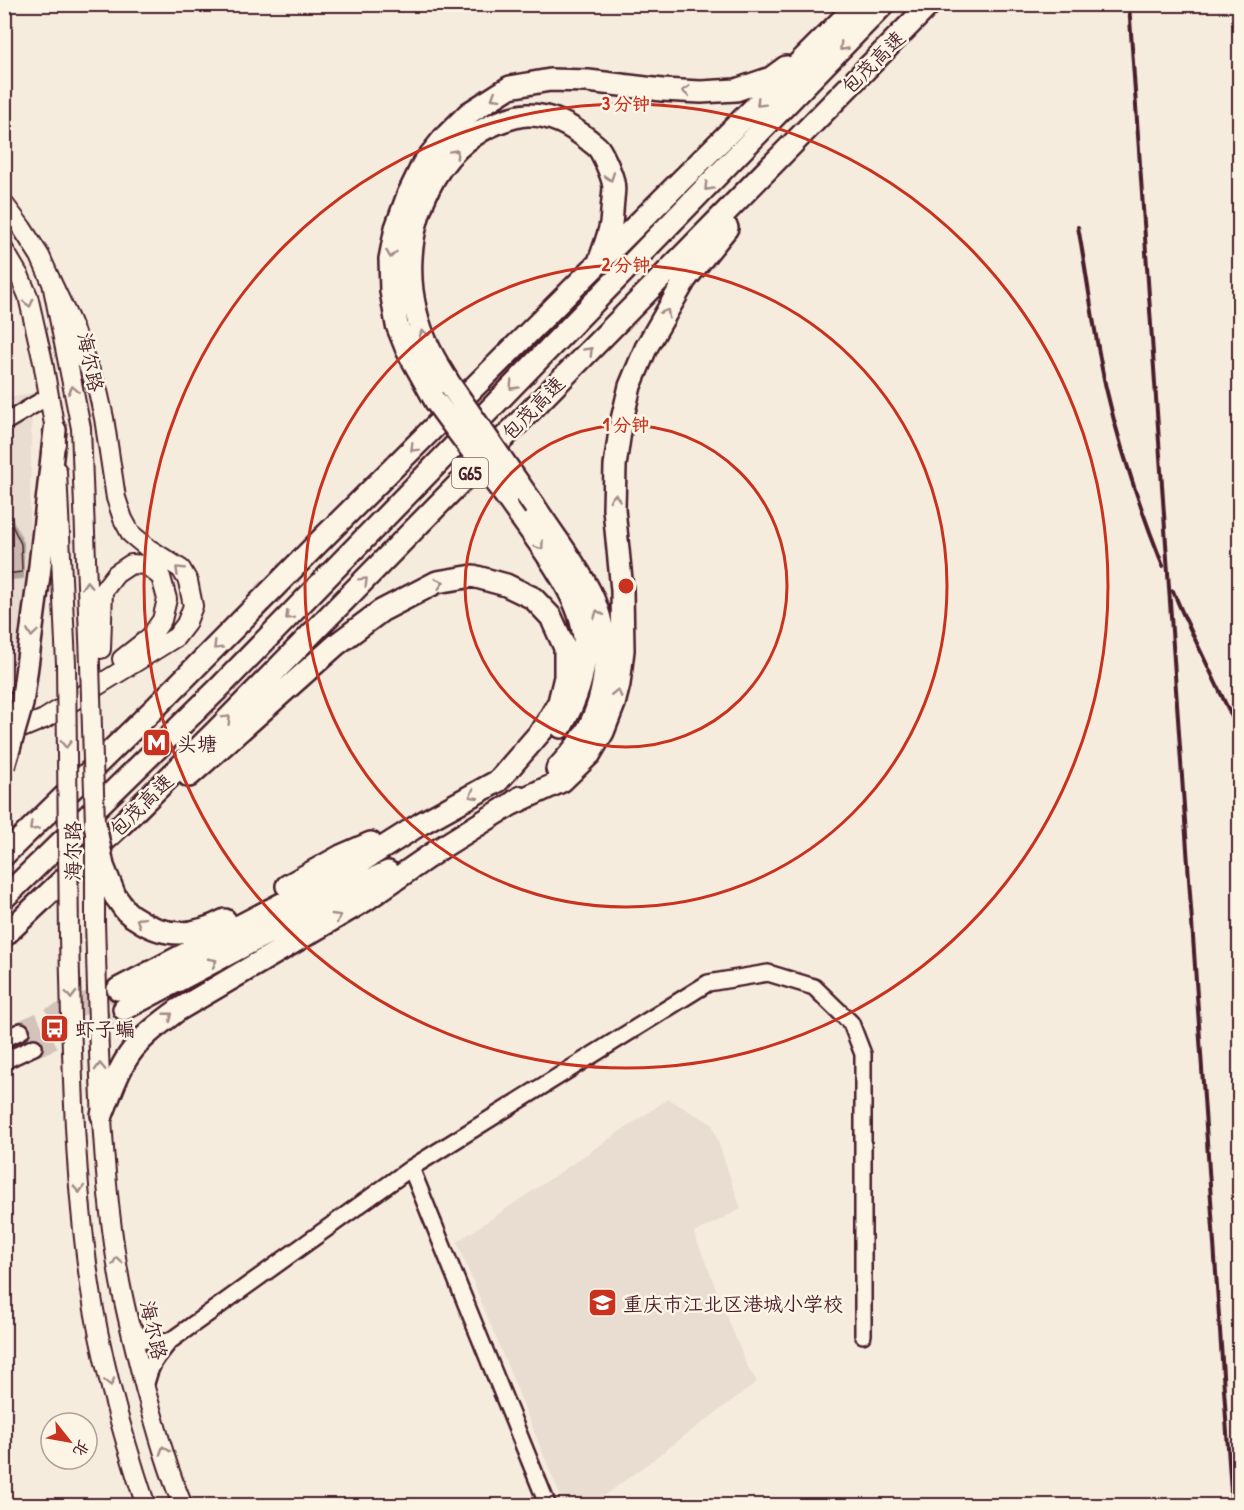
<svg xmlns="http://www.w3.org/2000/svg" width="1244" height="1510" viewBox="0 0 1244 1510" font-family="'Patrick Hand','LXGW WenKai TC',sans-serif">
<defs>
<filter id="shadow"><feDropShadow dx="5.5" dy="5.5" stdDeviation="0" flood-color="#0004"/></filter>
</defs>
<rect width="100%" height="100%" fill="#f5ecde"/>
<filter id="ink" filterUnits="userSpaceOnUse"><feTurbulence type="fractalNoise" baseFrequency=".0167" numOctaves="2"/><feDisplacementMap in="SourceGraphic" scale="12" xChannelSelector="R" yChannelSelector="G"/><feConvolveMatrix kernelMatrix="1 2 1 2 8 2 1 2 1" color-interpolation-filters="sRGB"/></filter>
<g filter="url(#ink)">
<path fill="#e8ddd0" d="M32,393L29,575L10,713L5,731V399Z
M668,1099L712,1124L741,1209L694,1233L746,1364L757,1382L592,1505H564L457,1242Z"/>
<path fill="#cab9b1" stroke="#4a1f2b" stroke-width="1.5" filter="url(#shadow)" d="M4,509L21,544L22,572L4,574Z"/>
<g fill="none" stroke-linecap="round" stroke-linejoin="round">
<path stroke="#d3c3ba" stroke-width="21" stroke-dasharray="21 10" stroke-linecap="butt" d="M21,1031L118,989
M34,1047L124,1009"/>
<defs>
<path id="minor" d="M4,423L49,396
M4,698L10,733L7,735
M4,1039L21,1031
M4,1061L34,1047
M411,1168L548,1506
M128,1322C141,1339 147,1345 170,1341
M145,1388C150,1365 155,1359 170,1341L411,1168L708,983L768,973L814,987L851,1023L863,1054V1335"/>
<path id="major" d="M4,204L22,228L40,256L52,283L81,428L90,664
M4,250L20,277L28,296L43,362L55,430L56,444
M57,471L66,664
M101,649L103,591L116,574L131,564L146,565L161,577L167,599L162,620L150,637L122,659
M10,733L44,719L176,637L186,624L193,606L188,581L181,569L148,548L131,534L123,519L116,498L104,418L98,391L70,321L52,283
M95,922C99,1042 99,1163 120,1282C127,1318 136,1353 145,1388C156,1427 167,1468 183,1506
M69,936C72,1053 73,1170 90,1285C101,1360 122,1434 146,1506"/>
<path id="highway" d="M451,386C436,363 422,339 416,312C400,250 420,170 476,134C489,125 512,116 527,115C551,114 571,126 589,140C592,143 597,146 599,149C603,154 612,176 613,182C615,188 613,195 613,200C612,208 612,216 611,223C609,236 603,250 599,262
M436,402L407,350L397,325L391,291L390,259L396,228L408,195L423,164L443,139L469,113L510,87L550,80L588,81L662,90L701,92L736,90L771,78L786,67
M507,498C531,533 573,584 582,625C590,660 579,696 561,727
M535,507C553,535 575,562 590,592C610,633 610,683 590,725C582,742 569,755 557,769
M39,575L55,430
M510,805L562,781L590,754L603,732L614,704L619,684L623,650L622,590L614,509L615,466L621,424L630,386L646,348L685,280L727,228
M4,855L156,707L321,540L858,4
M287,886L341,856L371,843
M115,896C119,901 122,906 126,911C129,914 133,917 137,919C166,939 195,936 225,920
M4,898L217,690L884,4
M4,936L124,822L216,731L930,4
M118,989L349,869L422,823L498,781L544,728L559,702L565,677V648L551,617L533,598L506,585L473,576L437,582L381,611L337,644L189,776
M124,1009L359,885L388,872
M102,1115C110,1095 117,1072 129,1055C142,1036 161,1023 178,1010L364,901L441,848L510,805L521,797"/>
</defs>
<use href="#minor" stroke="#4a1f2b" stroke-width="20"/>
<use href="#major" stroke="#4a1f2b" stroke-width="22"/>
<use href="#highway" stroke="#4a1f2b" stroke-width="26"/>
<use href="#minor" stroke="#fcf5e5" stroke-width="15"/>
<use href="#major" stroke="#fcf5e5" stroke-width="18"/>
<use href="#highway" stroke="#fcf5e5" stroke-width="21"/>
<path stroke="#4a1f2b" stroke-width="4" d="M1129,4L1232,1506
M1078,227C1088,280 1094,335 1106,388C1120,449 1140,508 1163,566
M1173,591L1183,614L1240,734"/>
<defs>
<path id="major-bridge" d="M66,664L69,936
M90,664L95,824V922"/>
<path id="highway-bridge" d="M451,386L535,507
M436,402L507,498
M4,766L22,704L39,575
M95,824L103,866L115,896"/>
</defs>
<use href="#major-bridge" stroke="#4a1f2b" stroke-width="22" stroke-linecap="butt"/>
<use href="#highway-bridge" stroke="#4a1f2b" stroke-width="26" stroke-linecap="butt"/>
<use href="#major-bridge" stroke="#fcf5e5" stroke-width="18"/>
<use href="#highway-bridge" stroke="#fcf5e5" stroke-width="21"/>
</g>
<defs><path id="oneway-chevron" d="M-2-3.5L2.5 0L-2 3.5" fill="none" stroke-width="1.6" stroke-linecap="round" stroke-linejoin="round" transform="scale(1.5)"/></defs>
<g stroke="#a38a88">
<use href="#oneway-chevron" transform="translate(843 47) rotate(134)"/>
<use href="#oneway-chevron" transform="translate(686 91) rotate(-177)"/>
<use href="#oneway-chevron" transform="translate(495 97) rotate(148)"/>
<use href="#oneway-chevron" transform="translate(760 103) rotate(135)"/>
<use href="#oneway-chevron" transform="translate(455 153) rotate(-47)"/>
<use href="#oneway-chevron" transform="translate(610 177) rotate(71)"/>
<use href="#oneway-chevron" transform="translate(708 187) rotate(134)"/>
<use href="#oneway-chevron" transform="translate(391 254) rotate(98)"/>
<use href="#oneway-chevron" transform="translate(29 303) rotate(75)"/>
<use href="#oneway-chevron" transform="translate(666 313) rotate(-60)"/>
<use href="#oneway-chevron" transform="translate(423 334) rotate(-111)"/>
<use href="#oneway-chevron" transform="translate(589 351) rotate(-46)"/>
<use href="#oneway-chevron" transform="translate(513 386) rotate(134)"/>
<use href="#oneway-chevron" transform="translate(73 390) rotate(-101)"/>
<use href="#oneway-chevron" transform="translate(414 448) rotate(135)"/>
<use href="#oneway-chevron" transform="translate(615 498) rotate(-89)"/>
<use href="#oneway-chevron" transform="translate(540 546) rotate(55)"/>
<use href="#oneway-chevron" transform="translate(179 570) rotate(-136)"/>
<use href="#oneway-chevron" transform="translate(364 581) rotate(-45)"/>
<use href="#oneway-chevron" transform="translate(440 583) rotate(-16)"/>
<use href="#oneway-chevron" transform="translate(87 585) rotate(-93)"/>
<use href="#oneway-chevron" transform="translate(598 614) rotate(-111)"/>
<use href="#oneway-chevron" transform="translate(289 616) rotate(135)"/>
<use href="#oneway-chevron" transform="translate(32 633) rotate(98)"/>
<use href="#oneway-chevron" transform="translate(217 646) rotate(135)"/>
<use href="#oneway-chevron" transform="translate(617 693) rotate(-77)"/>
<use href="#oneway-chevron" transform="translate(227 719) rotate(-45)"/>
<use href="#oneway-chevron" transform="translate(66 744) rotate(89)"/>
<use href="#oneway-chevron" transform="translate(473 795) rotate(151)"/>
<use href="#oneway-chevron" transform="translate(33 827) rotate(136)"/>
<use href="#oneway-chevron" transform="translate(337 917) rotate(-30)"/>
<use href="#oneway-chevron" transform="translate(140 921) rotate(-148)"/>
<use href="#oneway-chevron" transform="translate(213 962) rotate(-28)"/>
<use href="#oneway-chevron" transform="translate(71 995) rotate(89)"/>
<use href="#oneway-chevron" transform="translate(169 1016) rotate(-38)"/>
<use href="#oneway-chevron" transform="translate(100 1067) rotate(-92)"/>
<use href="#oneway-chevron" transform="translate(79 1189) rotate(86)"/>
<use href="#oneway-chevron" transform="translate(117 1261) rotate(-99)"/>
<use href="#oneway-chevron" transform="translate(110 1382) rotate(76)"/>
<use href="#oneway-chevron" transform="translate(164 1450) rotate(-108)"/>
</g>
</g>
<g fill="none" stroke="#c8321e" stroke-width="3">
<circle cx="626" cy="586" r="161"/>
<circle cx="626" cy="586" r="321"/>
<circle cx="626" cy="586" r="482"/>
</g>
<defs>
<symbol id="metro-square" viewBox="-11 -11 22 22"><rect x="-9" y="-9" width="18" height="18" rx="4" fill="#c8321e" stroke="#fcf5e5"/><path d="M-5.5 5V-5H-3L0 0L3-5H5.5V5H3V-.5L0 4L-3-.5V5Z" fill="#fff"/></symbol>
<symbol id="bus-square" viewBox="-11 -11 22 22"><rect x="-9" y="-9" width="18" height="18" rx="4" fill="#c8321e" stroke="#fcf5e5"/><path d="M-5-6H5V4H4V6H2V4H-2V6H-4V4H-5ZM-3.5-4V0h7V-4ZM-3.5 1.2v1.5H-2V1.2ZM2 1.2v1.5H3.5V1.2Z" fill="#fff"/></symbol>
<symbol id="school-square" viewBox="-11 -11 22 22"><rect x="-9" y="-9" width="18" height="18" rx="4" fill="#c8321e" stroke="#fcf5e5"/><path d="M0-5L7-2L0 1L-7-2ZM-4 1L0 2.5L4 1V4Q0 6-4 4Z" fill="#fff"/></symbol>
</defs>
<g fill-rule="evenodd">
<use href="#metro-square" x="140" y="726" width="33" height="33"/>
<use href="#bus-square" x="38" y="1012" width="33" height="33"/>
<use href="#school-square" x="586" y="1286" width="33" height="33"/>
</g>
<g text-anchor="middle" dominant-baseline="central" stroke-width="5" stroke-linejoin="round" paint-order="stroke">
<rect fill="#fcf5e5" stroke="#7f5f63" stroke-width="1.5" x="452" y="458" width="36" height="30" rx="4.5"/>
<g font-size="18" font-weight="bold" fill="#4a1f2b">
<text x="470" y="473">G65</text>
</g>
<g font-size="20" fill="#4a1f2b" stroke="#fcf5e5">
<text transform="translate(873 62) rotate(-45)">包茂高速</text>
<text transform="translate(91 362) rotate(78)">海尔路</text>
<text transform="translate(533 408) rotate(-46)">包茂高速</text>
<text transform="translate(141 805) rotate(-45)">包茂高速</text>
<text transform="translate(72 851) rotate(-90)">海尔路</text>
<text transform="translate(154 1330) rotate(77)">海尔路</text>
</g>
<g font-size="20" fill="#4a1f2b" stroke="#fcf5e5" text-anchor="start">
<text x="177" y="743">头塘</text>
<text x="75" y="1028">虾子蝙</text>
<text x="623" y="1303">重庆市江北区港城小学校</text>
</g>
</g>
<circle cx="626" cy="586" r="9" fill="#c8321e" stroke="#fcf5e5" stroke-width="3"/>
<g font-size="18" text-anchor="middle" font-weight="bold" fill="#c8321e" stroke="#fcf5e5" stroke-width="5" stroke-linejoin="round" paint-order="stroke">
<text x="626" y="110">3 分钟</text>
<text x="626" y="271">2 分钟</text>
<text x="626" y="431">1 分钟</text>
</g>
<rect width="1244" height="1510" fill="none" stroke="#fcf5e5" stroke-width="24"/>
<rect x="12" y="12" width="1220" height="1486" fill="none" stroke="#4a1f2b" stroke-width="2" filter="url(#ink)"/>
<g transform="translate(69 1441) rotate(121)"><circle r="28" fill="#fcf5e5" stroke="#b59f9b" stroke-width="1.5"/>
<path d="M0-4.5L10 22L0 15L-10 22Z" fill="#c8321e"/>
<text y="-9" font-size="16" font-weight="bold" text-anchor="middle" fill="#4a1f2b">北</text>
</g>
</svg>
